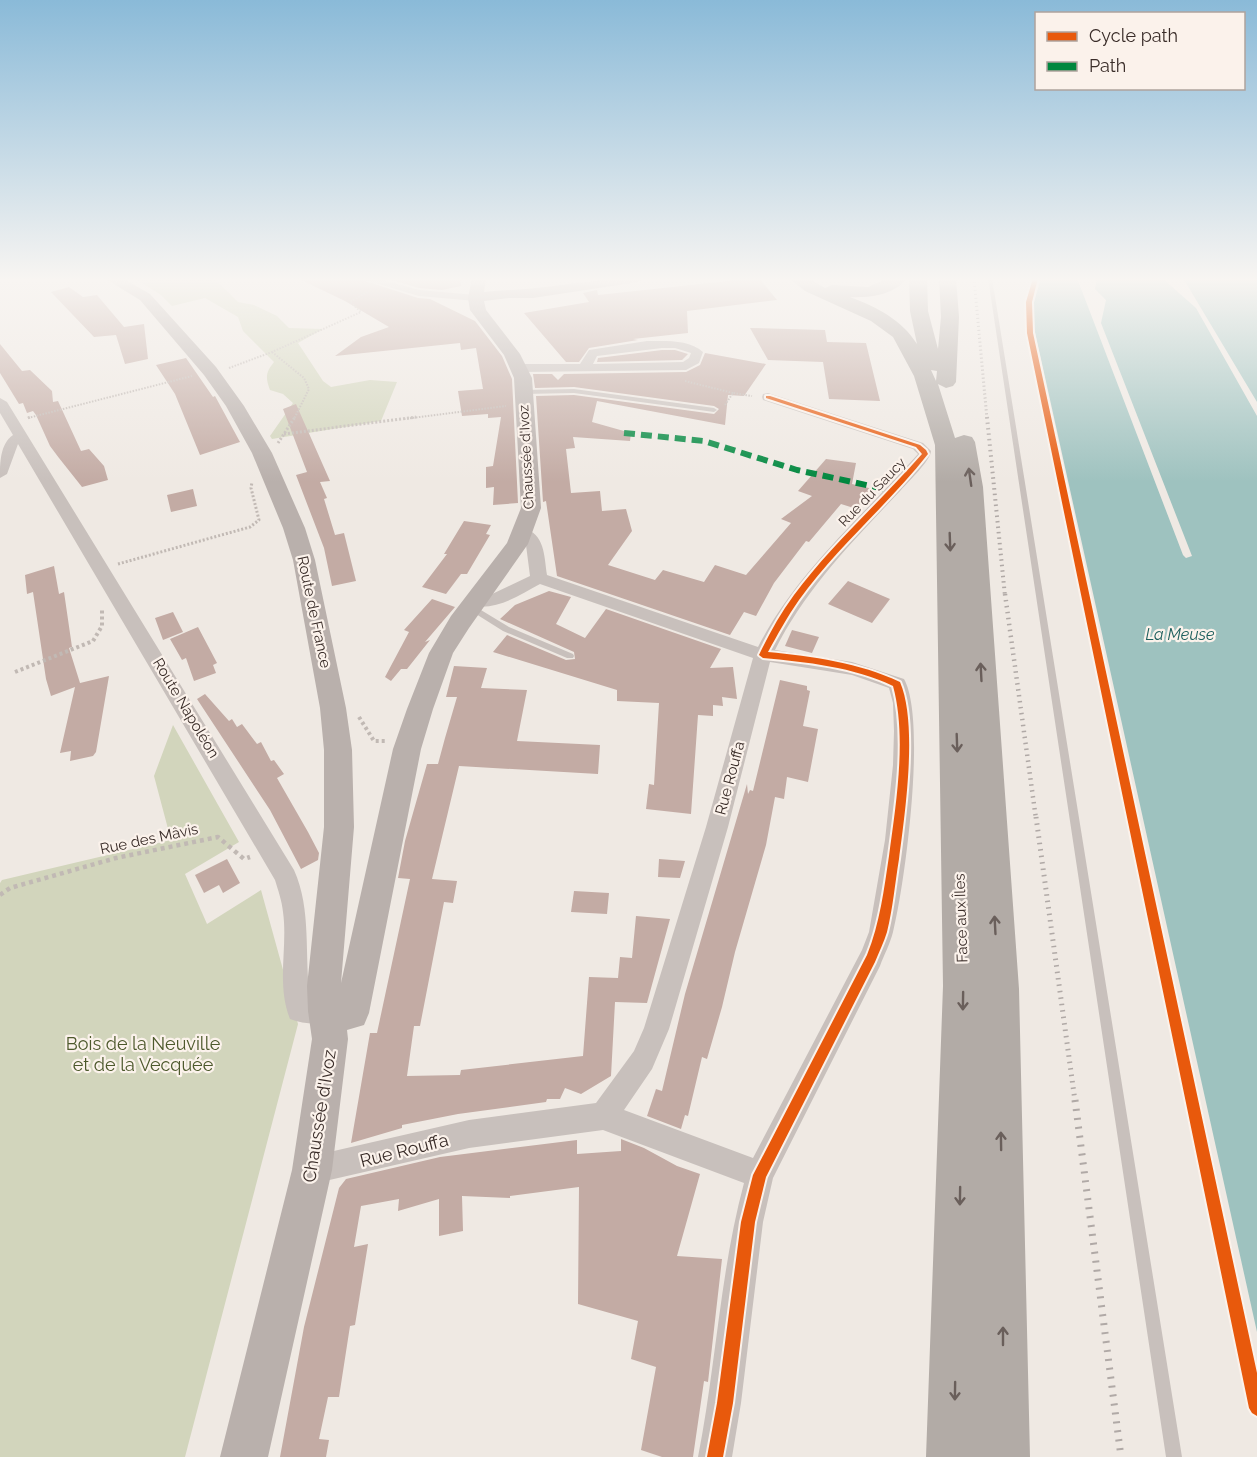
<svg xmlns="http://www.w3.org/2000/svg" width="1257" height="1457" viewBox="0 0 1257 1457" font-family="Raleway,sans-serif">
<rect width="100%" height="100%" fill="#efe9e3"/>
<path fill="#d2d5bc" d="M134,278H214L238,302L254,305L277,316L289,328L323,329L298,343L323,381L331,387L370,380L397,382L381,421L272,439L270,436L293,403L283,394L270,390C265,377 266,372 274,362L243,331L238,317L205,298L172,306L161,295Z
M173,725L239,842L185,874L207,924L261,890L298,1024L185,1457H0V883L2,880L171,840L154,776Z"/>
<path fill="#9ec2bf" d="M1041,278H1077L1183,555L1186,558L1192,556L1101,323L1106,300L1095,289L1097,278H1162L1196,308L1257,416V1332L1033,323V305Z
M1183,278H1257V402Z"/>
<path fill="#c3aba4" d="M297,278H356L418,298L430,299L475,321L502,356L512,379L518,503L493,505L494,487L486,488V467L493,466L501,417L488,418V414L462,416L458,391L483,389L476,348L461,350L460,343L335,356L361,337L389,327L345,301Z
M385,278H460L461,286L442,290L419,288Z
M756,278H759L777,300L687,311L688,333L633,339L638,340L589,348L579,362H566L524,313L589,302L583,293L597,290L598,295Z
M69,287L83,297L97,295L124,327L144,324L148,359L125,364L116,335L94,337L51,292Z
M750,328L825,330L827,342L866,343L880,401L829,399L823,362L768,360Z
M0,344L22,371L30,370L52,391L53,402L58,401L81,451L89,449L104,466L108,480L82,487L59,458L50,446L36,415L33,411L27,413L23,403L19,404L0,373Z
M662,350H675L688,354L682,360L597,362L598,358Z
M705,353L766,364L744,396L728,395L725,425L597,401L592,422L631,433L630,441L573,437L575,448L566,449L571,493L600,491L602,511L626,509L632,531L608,565L655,580L663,570L704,582L715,565L746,575L791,523L781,519L812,496L798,491L826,459L856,463L852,484L873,489L857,509L841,504L809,542L806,541L774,583L756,616L744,612L730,635L557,576L546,501L543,502L536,396L574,395L714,414L719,409L714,406L574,387L535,388L533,374H552L558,380L564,374L686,372L700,365Z
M186,358L213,397L215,396L240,442L200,455L175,394L156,365Z
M296,404L330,481L320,482L327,498L324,499L335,535L344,533L356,581L332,586L324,548L296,475L307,472L283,409Z
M193,489L197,506L171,512L167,495Z
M464,521L491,525L486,534L490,535L467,574H461L446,594L422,587L447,554H444Z
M54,566L59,594L64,592L72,647L69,648L80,683L109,676L96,752L93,756L70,761L71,751L60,753L75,687L51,696L46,679L33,592L27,594L25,575Z
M848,581L890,599L872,623L828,604Z
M549,591L571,597L556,624L585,638L606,609L721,649L710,668L733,667L737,699L722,697L723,706L713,705V716L698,715L691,814L646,809L649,784L654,785L659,703L617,701V690L493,652L507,635L566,660L575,659L574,652L500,619L515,605Z
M432,599L455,607L425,642L430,640L407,669H401L391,681L385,677L409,632L404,630Z
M173,612L183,632L163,640L155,618Z
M198,627L217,663L213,665L216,673L194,681L186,658L182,660L170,639Z
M792,630L819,637L812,653L785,646Z
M454,666L487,668L481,688L527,690L517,741L600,745L598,774L459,766L432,879L457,881L453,903L444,902L420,1026H414L407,1076L460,1075L461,1070L583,1056L589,977L618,978L620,957L632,958L636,916L670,919L647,1003L615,1002L611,1076L581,1094L565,1088L560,1099H547L546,1102L458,1114L402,1125V1128L351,1143L370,1033H377L410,879L398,878L405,841L427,764H438L445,738L457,697H446Z
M780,680L807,686V690L810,691L803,726L818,729L808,782L787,777L784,799L775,797L766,845L735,952L722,1007L707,1059L702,1057L688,1116L685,1115L681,1129L647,1116L656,1089L662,1091L685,994L747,784L748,794L750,790L753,791Z
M205,694L229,721L232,719L237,727L242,724L257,744L261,742L271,761L274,760L284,774L277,778L308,832L319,853L318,860L301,869L270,810L197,699Z
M227,859L240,883L223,893L219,885L204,893L195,875Z
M659,859L685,861L680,878L658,877Z
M574,891L609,893L607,914L571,912Z
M621,1139L644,1148L677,1166L700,1174L677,1256L722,1259L708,1382L704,1381L693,1457H662L641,1450L656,1367L631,1359L638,1321L578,1304L579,1187L510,1196V1198L462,1196L463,1231L439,1236V1199L398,1211L399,1199L361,1206L354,1247L368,1244L355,1325L350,1326L339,1397H328L319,1439L329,1440L326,1457H280L304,1327L339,1188L346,1179L440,1157L577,1140V1154L621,1151Z"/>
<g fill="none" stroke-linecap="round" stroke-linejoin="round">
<path stroke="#c1b9b4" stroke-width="2" stroke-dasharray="1.5 1.5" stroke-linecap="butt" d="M272,352L304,378L309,389L294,419
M229,368L272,352L361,312L350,302L367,292
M685,381L733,393
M725,405L733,393L752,396
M28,418L192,376
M404,419L506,406"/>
<path stroke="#c1b9b4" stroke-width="3" stroke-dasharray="2 2" stroke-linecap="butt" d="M28,418L30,417
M284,434L416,417
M278,443L295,417
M118,564L250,527L259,520L251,488L252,482"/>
<path stroke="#c1b9b4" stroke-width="4" stroke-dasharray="3 3" stroke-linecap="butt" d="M15,672L93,641L102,626V609
M359,717L374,741H385"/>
<path stroke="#c1b9b4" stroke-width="4.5" stroke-dasharray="4 4" stroke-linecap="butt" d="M0,895L10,888L116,858L218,837L244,859L250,857"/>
<path fill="#c8c0bc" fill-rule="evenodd" d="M988,278H992L1182,1457H1166Z
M574,389L714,408L717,410L714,412L574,393L523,394L520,392L523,390Z
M471,604L509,627L573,654L574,656L573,658H567L503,631L468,609L467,607Z"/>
<path fill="#c8c0bc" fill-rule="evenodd" d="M358,278H376L419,290L476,295L481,298L476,301L419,296Z
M647,341C665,341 689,339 703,352L699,363L686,370L520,372L514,368L520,364H580L589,350ZM662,348H675L691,353L689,358L683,362L593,364L597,356Z
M768,393L923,443L931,451C931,460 908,482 901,490C854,540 806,588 775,650L852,662L904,679C927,720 905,884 893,932C890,944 884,955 880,966L773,1178L763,1222L741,1403L732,1457H698C716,1366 720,1272 744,1183L603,1130L469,1148L312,1184L302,1180L298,1170L302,1160L312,1156L469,1120L596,1103L634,1051L644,1028L706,827L753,658L540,584C518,596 495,612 469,605L467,601L469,597L490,595L530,576L526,545L515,533L523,528C545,534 544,555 547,575L758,647C797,571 862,517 918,454L913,449L763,400L762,397L763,394ZM770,662L852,675L889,688L893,703L894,731L893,765L885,840L869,932L862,950L753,1158L624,1110L652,1069L669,1029L728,827Z
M0,398L7,402L294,870C312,910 304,955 310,998H325L334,1002L338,1011L334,1020C320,1026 304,1024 290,1019C276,984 288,947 283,912C282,901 278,890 275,880L18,444L7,474L0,478C0,463 0,444 13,435L0,413Z"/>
<path fill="#b9b0ac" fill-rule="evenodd" d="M104,278H122L150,294L216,367L244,406L272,453L305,528L315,560L346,708L352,750L354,827L341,983L393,749L407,709L429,653L451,616L507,543L521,508L514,378L504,355L470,310L468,298L472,278H486L484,292C502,290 519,290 536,288C573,284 608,278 645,278L638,282L533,298H509L484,301L486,310L520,354L532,378L541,508L528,544L469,628L453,653L433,709L421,749L369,1013L364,1025L347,1030L348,1039L332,1170L268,1457H220L292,1170L312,1039L308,1011L307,986L324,827V750L320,708L293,560L283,528L252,453L226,406L204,375L140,300Z"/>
<path fill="#b2aba6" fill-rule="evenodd" d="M789,278H808L825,288L832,285L868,287L888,278H907C894,295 871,298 850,297C877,307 902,320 917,344L910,311L909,278H927L928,311L938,349L941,317L939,278H956L959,317L956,382L953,386L946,388L938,384L955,438L964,435L972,437L975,442L983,487L1019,989L1030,1457H926L943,986L935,445L914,376L893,337L871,321L805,291ZM931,370L937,371L936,381Z"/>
<path stroke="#b0a9a6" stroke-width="3" stroke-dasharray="1 3" stroke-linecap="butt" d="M974,278L987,419"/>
<path stroke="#b0a9a6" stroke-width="4" stroke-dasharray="1.5 4" stroke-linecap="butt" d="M987,417L1005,596"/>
<path stroke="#b0a9a6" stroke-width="4.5" stroke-dasharray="1.5 4.5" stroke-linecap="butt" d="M1005,594L1036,819"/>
<path stroke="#b0a9a6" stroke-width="5" stroke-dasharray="1.5 5" stroke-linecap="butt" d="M1036,817L1075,1101"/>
<path stroke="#b0a9a6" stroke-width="7" stroke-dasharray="2 7" stroke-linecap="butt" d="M1075,1100L1121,1457"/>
<path stroke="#00873e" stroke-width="6" stroke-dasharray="11 6" stroke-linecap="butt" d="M624,433L704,441L797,470L894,491"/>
<defs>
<path id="cycleway" d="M1033,278H1038L1032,302L1033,333L1257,1373V1416L1252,1413L1249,1408L1027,333L1026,302Z
M766,396H770L920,445L926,450L928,454C888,505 837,547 799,600C787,617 778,634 768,652C812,656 860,663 900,682C918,724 905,813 899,859C895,883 893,908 887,932C884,942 879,952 875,962L766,1177L755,1222L733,1403L723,1457H707L717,1403L741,1222L753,1175L867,955C880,923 884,889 889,856C896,804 907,737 893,686C854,667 806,662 763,658L759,655C769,634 780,614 794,595C832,544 880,502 922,454L916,447L766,398Z"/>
</defs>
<use href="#cycleway" stroke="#fbf2eb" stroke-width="4"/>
<use href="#cycleway" fill="#e8590c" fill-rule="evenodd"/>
</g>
<defs><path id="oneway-shaft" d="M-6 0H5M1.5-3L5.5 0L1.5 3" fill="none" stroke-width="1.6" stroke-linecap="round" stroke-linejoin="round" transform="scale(1.5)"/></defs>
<g stroke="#6a5f5b">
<use href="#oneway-shaft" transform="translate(970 477) rotate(-98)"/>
<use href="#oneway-shaft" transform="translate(950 542) rotate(88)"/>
<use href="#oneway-shaft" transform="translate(981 672) rotate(-93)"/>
<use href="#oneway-shaft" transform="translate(957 743) rotate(88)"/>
<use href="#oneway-shaft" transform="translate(995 925) rotate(-93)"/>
<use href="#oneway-shaft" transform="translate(963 1001) rotate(91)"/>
<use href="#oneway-shaft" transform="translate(1001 1141) rotate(-91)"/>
<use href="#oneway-shaft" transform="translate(960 1196) rotate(91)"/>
<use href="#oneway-shaft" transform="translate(1003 1336) rotate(-90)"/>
<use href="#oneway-shaft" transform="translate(955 1391) rotate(91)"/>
</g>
<linearGradient id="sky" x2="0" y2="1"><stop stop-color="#8abad8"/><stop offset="0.58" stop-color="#f8f5f2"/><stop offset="1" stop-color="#f8f5f2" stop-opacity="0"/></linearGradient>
<rect width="1257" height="482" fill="url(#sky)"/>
<g text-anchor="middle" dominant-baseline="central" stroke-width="4.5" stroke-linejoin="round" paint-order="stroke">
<g font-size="14" fill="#3a2d29" stroke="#fbf2eb">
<text transform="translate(526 457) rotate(-93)">Chaussée d'Ivoz</text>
<text transform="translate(872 492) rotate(-46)">Rue du Saucy</text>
</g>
<g font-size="15" fill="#3a2d29" stroke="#fbf2eb">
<text transform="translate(314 612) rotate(78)">Route de France</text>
<text transform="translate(186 708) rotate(59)">Route Napoléon</text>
<text transform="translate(730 778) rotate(-75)">Rue Rouffa</text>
<text transform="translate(149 839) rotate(-12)">Rue des Mâvis</text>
<text transform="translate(961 918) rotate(-92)">Face aux Îles</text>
</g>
<g font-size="16" font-style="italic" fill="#1c5e5c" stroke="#fbf2eb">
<text x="1180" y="634">La Meuse</text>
</g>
<g font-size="18" fill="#4d592c" stroke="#fbf2eb">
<text x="143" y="1043">Bois de la Neuville<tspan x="143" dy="21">et de la Vecquée</tspan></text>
</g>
<g font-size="18" fill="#3a2d29" stroke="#fbf2eb">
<text transform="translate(319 1116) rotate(-81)">Chaussée d'Ivoz</text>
<text transform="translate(404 1150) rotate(-14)">Rue Rouffa</text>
</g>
</g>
<rect x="1035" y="12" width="210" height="78" fill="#fbf2eb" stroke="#aea39d" stroke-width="1.5"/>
<rect x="1047" y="32" width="30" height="9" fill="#e8590c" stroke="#aea39d" stroke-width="1.5"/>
<text x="1089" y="42" font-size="18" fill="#3a2d29">Cycle path</text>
<rect x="1047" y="62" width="30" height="9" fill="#00873e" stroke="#aea39d" stroke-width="1.5"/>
<text x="1089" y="72" font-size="18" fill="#3a2d29">Path</text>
</svg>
